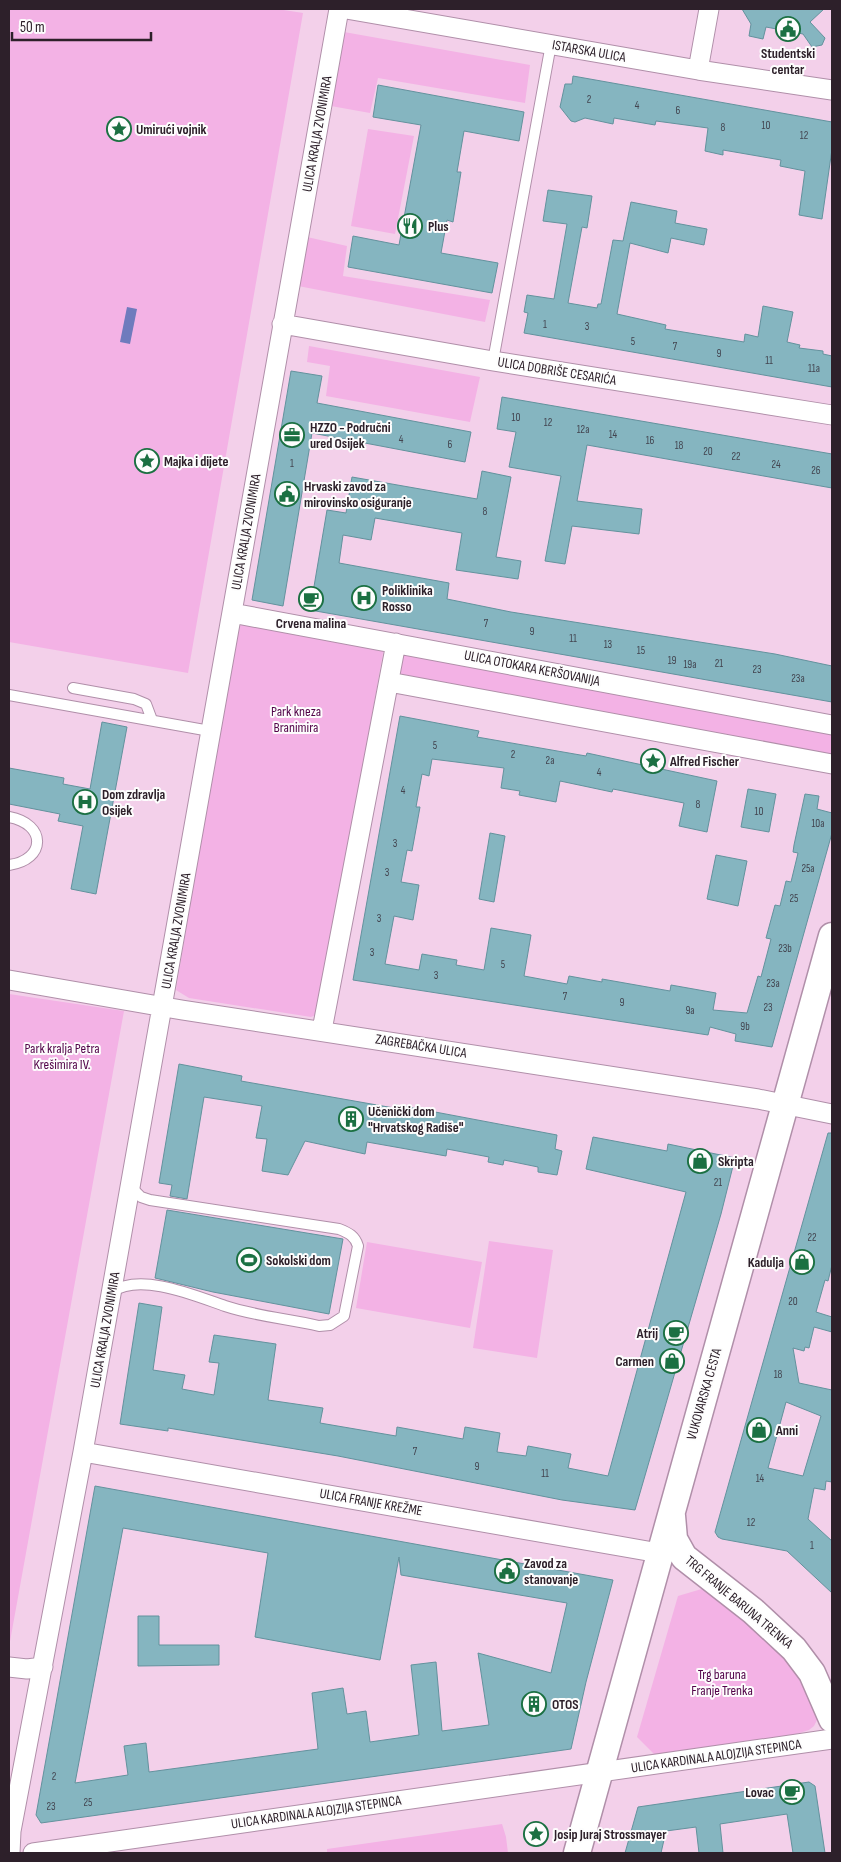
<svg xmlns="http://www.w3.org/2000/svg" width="841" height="1862" viewBox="0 0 841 1862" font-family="'Sofia Sans Condensed',sans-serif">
<rect width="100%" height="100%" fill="#f3d0ea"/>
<path fill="#f3b2e5" d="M9,9H277L303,13L188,673L9,642Z
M344,32L530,65L525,103L378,78L370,113L331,106Z
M368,129L414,136L395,234L351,226Z
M307,237L347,246L343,276L490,300L485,322L298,286Z
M309,346L480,377L470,422L326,396L330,366L307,362Z
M243,623L384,647L320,1009L316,1015L311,1017L189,998L176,990L236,630Z
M404,648L832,730L831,755L398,676Z
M9,994L124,1011L9,1647Z
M489,1241L553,1250L537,1358L473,1348Z
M367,1242L482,1262L470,1328L356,1308Z
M705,1588L782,1648L821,1712L814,1726L809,1730L787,1737L656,1756L637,1737L678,1596Z
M502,1824L506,1837L508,1853H327V1849Z"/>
<path fill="#6f7bbd" d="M127,307L137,309L130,344L120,342Z"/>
<path fill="#85b5c0" stroke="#63929d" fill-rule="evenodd" d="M742,9H824L810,22L825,38L822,45L812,47L803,34L766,27L763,39L749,36L751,24Z
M573,76L832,122V149L822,219L799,215L805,171L780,166L781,160L723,150V155L705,151L708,128L656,121L655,125L614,118L613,124L585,118L575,122L571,121L560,107L565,84H572Z
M378,85L524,112L519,141L464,131L457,172H461L453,222L447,220L441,253L498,263L492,293L348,267L353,236L399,245L421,125L373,117Z
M548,190L592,196L587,228L582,227L568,303L597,308L598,304H601L613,240L623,241L631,202L677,211L675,223L707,229L704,245L671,238L668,253L630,243L617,314L666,325L665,329L744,342L745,334L758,337L763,306L793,312L787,342L800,345L799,348L823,351V354L832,356V387L524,333L528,313L524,312L527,295L554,299L567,224L543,221Z
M291,371L322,376L317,403L471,432L465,462L312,433L283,606L252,600Z
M502,397L832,454V488L587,445L577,501L642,509L639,534L572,526L565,564L545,561L561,476L509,467L516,432L497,429Z
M482,471L511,477L496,557L521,561L518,579L456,570L462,533L375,518L371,540L343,535L339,563L449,583L447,599L511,612L775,654L832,666V702L310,610L327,510L346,513L352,477L477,499Z
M400,716L479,731L477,737L586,756L587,753L717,781L707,832L679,826L684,803L613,789L612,792L560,781L556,802L519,795L520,791L501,788L504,768L432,759L429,776L422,774L416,807H420L412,851L407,850L401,882L419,885L413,920L394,916L385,964L419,970L422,954L457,960L456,965L484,970L491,928L531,935L524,976L567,984L569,976L602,982V979L670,991L671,985L716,993L713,1010L747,1013L758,976L761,977L771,939L766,938L775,905L780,906L786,881L791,882L798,853L793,852L794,845L805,794L819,796L817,809L832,813V833L772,1047L735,1041L736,1034L710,1027L708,1035L353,980Z
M102,722L127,727L96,894L71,889L83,826L58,821L60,814L9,804V768L64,778L63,784L90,789Z
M748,789L776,794L769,832L741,827Z
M490,833L505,836L494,902L479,899Z
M716,855L747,861L738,906L707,899Z
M179,1064L242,1076L241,1081L394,1108L395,1105L414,1108L557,1135L555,1149L562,1151L557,1175L538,1172V1167L504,1160L503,1165L488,1162L489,1157L447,1149L446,1156L367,1142L365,1154L305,1141L288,1175L262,1171L267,1139L256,1138L262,1106L204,1097L187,1199L170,1196L172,1185L159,1183Z
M828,1133H832V1265L828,1281L825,1280L816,1312L832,1317V1332L814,1327L809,1348L805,1347L804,1351L793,1348L799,1383L832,1390V1482L826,1481L825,1490L814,1488L808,1519L832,1541V1593L787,1551L722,1539L718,1537L715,1532ZM786,1402L821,1416L803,1476L768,1468Z
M593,1137L667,1151L668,1144L735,1158L721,1214L635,1510L562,1500L338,1456L168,1428V1431L120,1424L139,1303L162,1307L153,1370L185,1375L182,1389L214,1395L219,1363L209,1362L214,1335L276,1344L268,1400L323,1408L320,1423L396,1436L397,1427L463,1439L465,1427L500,1433L497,1452L526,1456L528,1446L571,1454L568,1468L608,1476L686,1192L586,1169Z
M167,1210L343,1239L329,1314L213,1292L155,1278Z
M95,1486L613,1580L586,1682L571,1749L41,1823L36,1815ZM123,1528L268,1553L255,1637L380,1660L399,1557L401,1575L567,1603L551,1673L478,1653L489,1725L442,1731L436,1662L411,1665L419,1735L370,1742L366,1711L347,1714L343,1688L312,1693L318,1749L149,1772L146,1743L124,1746L128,1775L75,1783Z
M138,1616H159V1645H219V1665L138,1666Z
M809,1782L815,1786L825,1853H793L787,1814L720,1824L723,1853H699L696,1827L666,1831L661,1853H625L638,1807Z"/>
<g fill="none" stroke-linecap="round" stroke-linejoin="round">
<defs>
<path id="lane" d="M493,361L551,44
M73,688L134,699L146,704L152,720
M9,695L210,731
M9,817C47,824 46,860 9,865
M112,1292C140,1272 196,1296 225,1306C255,1316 289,1319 319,1326L330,1325L344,1316L358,1246C355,1236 349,1233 339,1229L150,1200L141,1197L130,1186"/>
<path id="street" d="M346,9L698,70L832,90
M698,70L709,9
M282,324L493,361L832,415
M232,613L832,725
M389,682L832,764
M9,980L182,1010L758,1099L832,1114
M322,1030L396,643
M83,1452L659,1553
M9,1667L27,1669L43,1667
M10,1853L11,1831L83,1452L339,9
M33,1853L832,1739"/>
<path id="secondary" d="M672,1516L674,1539L684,1557L753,1611L794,1649L812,1673L832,1719
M577,1853L832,936"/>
</defs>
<use href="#lane" stroke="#b08fa9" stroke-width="12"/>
<use href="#street" stroke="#b08fa9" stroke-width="21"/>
<use href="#secondary" stroke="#b08fa9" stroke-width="29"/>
<use href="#lane" stroke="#fff" stroke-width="10"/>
<use href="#street" stroke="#fff" stroke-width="19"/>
<use href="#secondary" stroke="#fff" stroke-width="26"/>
</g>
<defs>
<symbol id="civic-ring" viewBox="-11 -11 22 22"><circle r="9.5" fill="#fdfdfd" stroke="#1b7042" stroke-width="1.5"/><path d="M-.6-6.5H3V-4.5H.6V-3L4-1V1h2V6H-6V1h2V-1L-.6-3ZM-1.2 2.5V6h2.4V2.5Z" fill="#1b7042"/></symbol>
<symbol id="sight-ring" viewBox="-11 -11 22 22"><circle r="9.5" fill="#fdfdfd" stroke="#1b7042" stroke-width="1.5"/><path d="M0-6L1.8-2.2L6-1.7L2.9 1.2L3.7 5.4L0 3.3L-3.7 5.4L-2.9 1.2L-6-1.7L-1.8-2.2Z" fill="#1b7042"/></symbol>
<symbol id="restaurant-ring" viewBox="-11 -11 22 22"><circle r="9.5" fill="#fdfdfd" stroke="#1b7042" stroke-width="1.5"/><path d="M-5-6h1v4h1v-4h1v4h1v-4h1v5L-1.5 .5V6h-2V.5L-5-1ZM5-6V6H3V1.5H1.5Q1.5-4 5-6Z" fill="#1b7042"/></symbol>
<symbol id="office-ring" viewBox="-11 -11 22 22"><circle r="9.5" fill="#fdfdfd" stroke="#1b7042" stroke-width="1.5"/><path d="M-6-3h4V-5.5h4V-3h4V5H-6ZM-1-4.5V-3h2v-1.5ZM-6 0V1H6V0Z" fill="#1b7042"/></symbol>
<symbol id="hospital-ring" viewBox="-11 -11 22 22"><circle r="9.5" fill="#fdfdfd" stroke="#1b7042" stroke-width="1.5"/><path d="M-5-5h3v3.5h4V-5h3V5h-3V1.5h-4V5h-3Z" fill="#1b7042"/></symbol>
<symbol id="cafe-ring" viewBox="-11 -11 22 22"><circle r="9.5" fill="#fdfdfd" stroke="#1b7042" stroke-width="1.5"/><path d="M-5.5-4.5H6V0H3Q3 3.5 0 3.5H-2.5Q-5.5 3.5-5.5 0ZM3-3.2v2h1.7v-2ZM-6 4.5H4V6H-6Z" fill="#1b7042"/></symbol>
<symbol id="building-ring" viewBox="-11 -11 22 22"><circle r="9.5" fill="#fdfdfd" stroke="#1b7042" stroke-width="1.5"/><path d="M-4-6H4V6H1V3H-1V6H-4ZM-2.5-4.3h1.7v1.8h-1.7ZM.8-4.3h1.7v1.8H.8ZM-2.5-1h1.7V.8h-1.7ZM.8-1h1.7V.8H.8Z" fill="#1b7042"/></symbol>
<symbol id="shop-ring" viewBox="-11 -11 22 22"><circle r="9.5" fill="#fdfdfd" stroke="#1b7042" stroke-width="1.5"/><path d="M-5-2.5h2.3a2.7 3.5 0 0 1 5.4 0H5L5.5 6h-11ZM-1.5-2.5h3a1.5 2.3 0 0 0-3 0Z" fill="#1b7042"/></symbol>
<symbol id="stadium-ring" viewBox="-11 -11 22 22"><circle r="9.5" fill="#fdfdfd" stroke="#1b7042" stroke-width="1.5"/><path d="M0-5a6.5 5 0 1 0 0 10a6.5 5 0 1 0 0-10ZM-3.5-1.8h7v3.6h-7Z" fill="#1b7042"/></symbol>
</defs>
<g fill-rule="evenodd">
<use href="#civic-ring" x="774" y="15" width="28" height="28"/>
<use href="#sight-ring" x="105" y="115" width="28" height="28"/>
<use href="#restaurant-ring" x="396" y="212" width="28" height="28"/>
<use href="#office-ring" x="278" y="421" width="28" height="28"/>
<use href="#sight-ring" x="133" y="447" width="28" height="28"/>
<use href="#civic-ring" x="273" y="480" width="28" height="28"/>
<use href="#hospital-ring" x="350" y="584" width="28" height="28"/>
<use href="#cafe-ring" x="297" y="585" width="28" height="28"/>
<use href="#sight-ring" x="639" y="747" width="28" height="28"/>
<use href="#hospital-ring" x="71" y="788" width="28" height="28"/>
<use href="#building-ring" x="337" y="1105" width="28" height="28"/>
<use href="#shop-ring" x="686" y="1147" width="28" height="28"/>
<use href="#stadium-ring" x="235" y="1246" width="28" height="28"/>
<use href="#shop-ring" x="788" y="1248" width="28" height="28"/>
<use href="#cafe-ring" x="662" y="1319" width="28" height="28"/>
<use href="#shop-ring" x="658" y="1347" width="28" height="28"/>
<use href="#shop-ring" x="745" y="1416" width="28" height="28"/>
<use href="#civic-ring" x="493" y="1557" width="28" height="28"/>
<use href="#building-ring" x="520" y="1690" width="28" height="28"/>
<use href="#cafe-ring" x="778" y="1778" width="28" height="28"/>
<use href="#sight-ring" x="522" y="1820" width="28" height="28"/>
</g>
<g text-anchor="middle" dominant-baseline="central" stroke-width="4" stroke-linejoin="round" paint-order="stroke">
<g font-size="11" fill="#434550">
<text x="589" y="99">2</text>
<text x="637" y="105">4</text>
<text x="678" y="110">6</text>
<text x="766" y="125">10</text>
<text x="723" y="127">8</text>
<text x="804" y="135">12</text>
<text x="545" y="324">1</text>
<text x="587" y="326">3</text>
<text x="633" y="341">5</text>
<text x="675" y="346">7</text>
<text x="719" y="353">9</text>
<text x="769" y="360">11</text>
<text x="814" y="368">11a</text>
<text x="516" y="417">10</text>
<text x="548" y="422">12</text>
<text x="583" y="429">12a</text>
<text x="613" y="434">14</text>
<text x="401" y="439">4</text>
<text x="650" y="440">16</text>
<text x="450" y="444">6</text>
<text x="679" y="445">18</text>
<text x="708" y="451">20</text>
<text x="736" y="456">22</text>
<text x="292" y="463">1</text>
<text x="776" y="464">24</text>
<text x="816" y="470">26</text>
<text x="485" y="511">8</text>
<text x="486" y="623">7</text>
<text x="532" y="631">9</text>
<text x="573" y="638">11</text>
<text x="608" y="644">13</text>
<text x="641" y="650">15</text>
<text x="672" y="660">19</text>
<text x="719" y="663">21</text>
<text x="690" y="664">19a</text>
<text x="757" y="669">23</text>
<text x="798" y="678">23a</text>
<text x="435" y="745">5</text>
<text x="513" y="754">2</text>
<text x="550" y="760">2a</text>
<text x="599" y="772">4</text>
<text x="403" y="790">4</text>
<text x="698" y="804">8</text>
<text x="759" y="811">10</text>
<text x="818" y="823">10a</text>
<text x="395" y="843">3</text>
<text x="808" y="868">25a</text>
<text x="387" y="872">3</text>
<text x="794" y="898">25</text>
<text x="379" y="918">3</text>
<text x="785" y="948">23b</text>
<text x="372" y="952">3</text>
<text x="503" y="964">5</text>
<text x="436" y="975">3</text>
<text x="773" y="983">23a</text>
<text x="565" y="996">7</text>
<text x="622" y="1002">9</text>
<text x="768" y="1007">23</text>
<text x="690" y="1010">9a</text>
<text x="745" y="1026">9b</text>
<text x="718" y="1182">21</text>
<text x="812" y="1237">22</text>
<text x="793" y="1301">20</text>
<text x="778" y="1374">18</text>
<text x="415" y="1451">7</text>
<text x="477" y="1466">9</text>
<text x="545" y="1473">11</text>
<text x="760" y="1478">14</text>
<text x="751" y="1522">12</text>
<text x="812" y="1545">1</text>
<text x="54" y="1776">2</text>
<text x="88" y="1802">25</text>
<text x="51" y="1806">23</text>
</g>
<g font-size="14" fill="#2d202a" stroke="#fdfdfd">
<text transform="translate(589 51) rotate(10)">ISTARSKA ULICA</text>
<text transform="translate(317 134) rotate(-80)">ULICA KRALJA ZVONIMIRA</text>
<text transform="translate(557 371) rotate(9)">ULICA DOBRIŠE CESARIĆA</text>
<text transform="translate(246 532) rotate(-80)">ULICA KRALJA ZVONIMIRA</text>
<text transform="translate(532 668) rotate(11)">ULICA OTOKARA KERŠOVANIJA</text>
<text transform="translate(176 931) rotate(-80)">ULICA KRALJA ZVONIMIRA</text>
<text transform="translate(421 1046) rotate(9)">ZAGREBAČKA ULICA</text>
<text transform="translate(105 1330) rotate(-80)">ULICA KRALJA ZVONIMIRA</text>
<text transform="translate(704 1394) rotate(-74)">VUKOVARSKA CESTA</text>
<text transform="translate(371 1502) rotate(10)">ULICA FRANJE KREŽME</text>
<text transform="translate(739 1602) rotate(40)">TRG FRANJE BARUNA TRENKA</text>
<text transform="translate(716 1756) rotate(-8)">ULICA KARDINALA ALOJZIJA STEPINCA</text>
<text transform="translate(316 1812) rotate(-8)">ULICA KARDINALA ALOJZIJA STEPINCA</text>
</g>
<g font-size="14" font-weight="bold" fill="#2d202a" stroke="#fdfdfd" text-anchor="start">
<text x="788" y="53" text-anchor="middle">Studentski<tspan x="788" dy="16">centar</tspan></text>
<text x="136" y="129">Umirući vojnik</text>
<text x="428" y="226">Plus</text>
<text x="310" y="427">HZZO - Područni<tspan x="310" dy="16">ured Osijek</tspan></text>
<text x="164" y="461">Majka i dijete</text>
<text x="304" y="486">Hrvaski zavod za<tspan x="304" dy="16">mirovinsko osiguranje</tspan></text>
<text x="382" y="590">Poliklinika<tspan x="382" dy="16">Rosso</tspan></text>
<text x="311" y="623" text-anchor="middle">Crvena malina</text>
<text x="670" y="761">Alfred Fischer</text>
<text x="102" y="794">Dom zdravlja<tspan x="102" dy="16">Osijek</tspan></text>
<text x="368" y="1111">Učenički dom<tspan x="368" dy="16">"Hrvatskog Radiše"</tspan></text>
<text x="718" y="1161">Skripta</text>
<text x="266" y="1260">Sokolski dom</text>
<text x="784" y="1262" text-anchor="end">Kadulja</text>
<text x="658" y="1333" text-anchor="end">Atrij</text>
<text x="654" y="1361" text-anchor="end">Carmen</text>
<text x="776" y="1430">Anni</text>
<text x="524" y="1563">Zavod za<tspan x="524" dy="16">stanovanje</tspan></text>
<text x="552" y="1704">OTOS</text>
<text x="774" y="1792" text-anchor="end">Lovac</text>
<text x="554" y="1834">Josip Juraj Strossmayer</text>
</g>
<g font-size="14" fill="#510348" stroke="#fdfdfd">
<text x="296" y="711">Park kneza<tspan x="296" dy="16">Branimira</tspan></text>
<text x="62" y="1048">Park kralja Petra<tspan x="62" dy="16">Krešimira IV.</tspan></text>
<text x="722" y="1674">Trg baruna<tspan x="722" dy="16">Franje Trenka</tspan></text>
</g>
</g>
<rect width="841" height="1862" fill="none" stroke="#2d202a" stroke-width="20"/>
<path d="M12 32v8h139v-8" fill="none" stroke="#2d202a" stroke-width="2.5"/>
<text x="20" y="32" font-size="15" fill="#2d202a" stroke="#fdfdfd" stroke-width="4" paint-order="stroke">50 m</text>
</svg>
